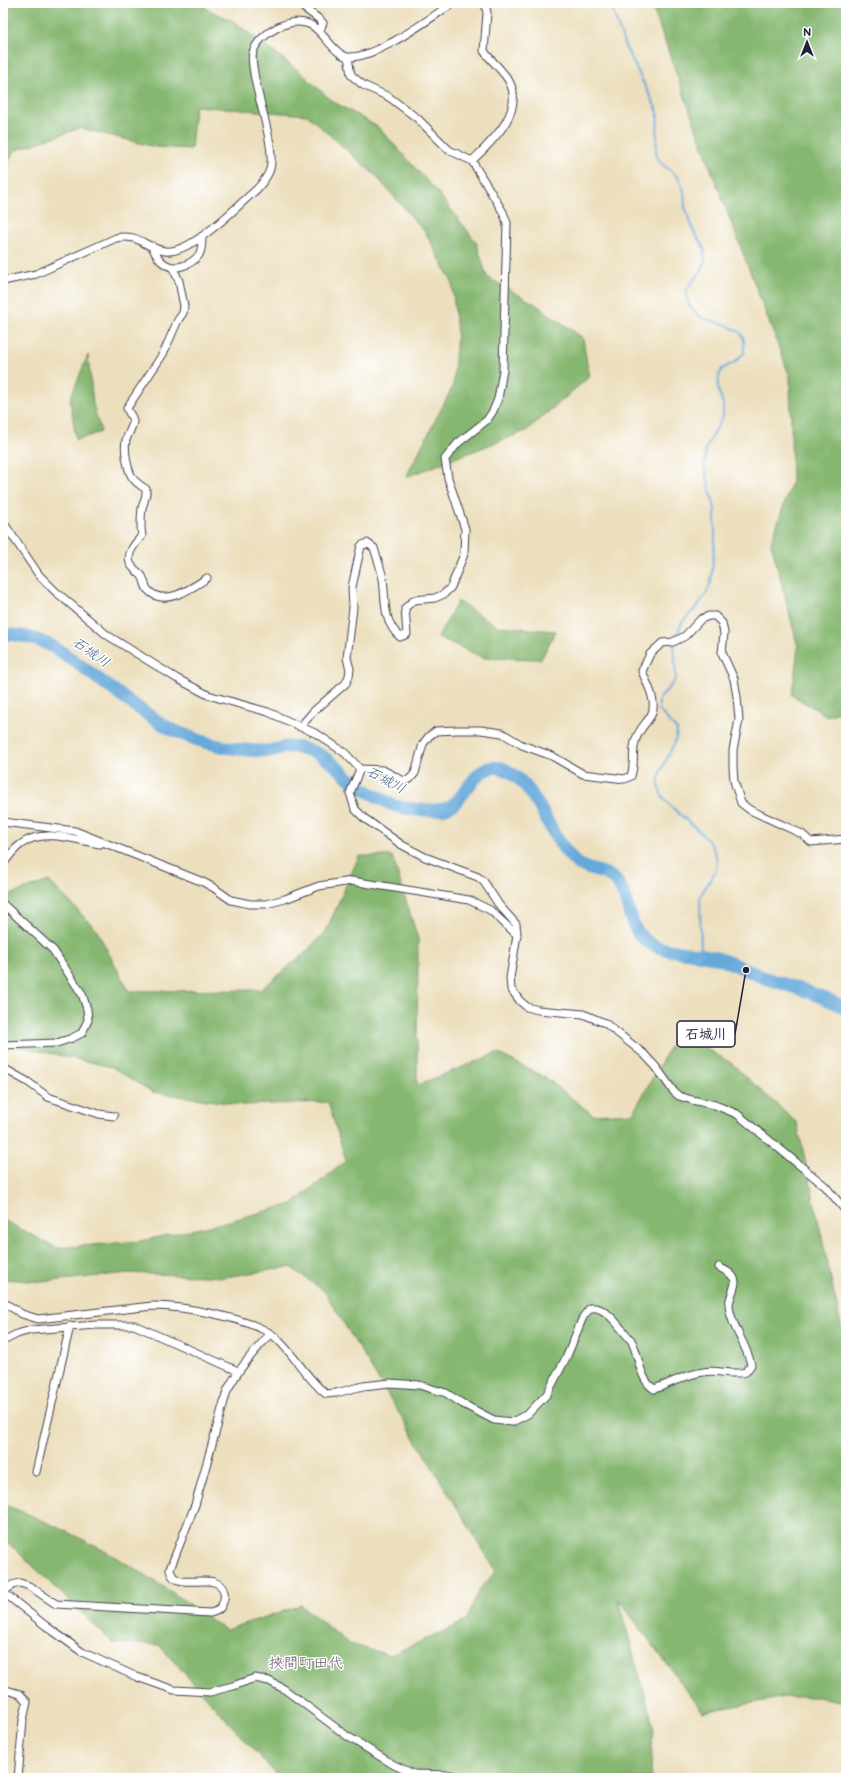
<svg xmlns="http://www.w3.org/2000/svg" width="849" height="1781" viewBox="0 0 849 1781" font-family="'Balsamiq Sans','Klee One',sans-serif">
<rect width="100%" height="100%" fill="#fff"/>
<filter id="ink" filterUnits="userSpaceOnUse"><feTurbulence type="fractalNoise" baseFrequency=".025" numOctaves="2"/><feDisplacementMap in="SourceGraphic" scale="8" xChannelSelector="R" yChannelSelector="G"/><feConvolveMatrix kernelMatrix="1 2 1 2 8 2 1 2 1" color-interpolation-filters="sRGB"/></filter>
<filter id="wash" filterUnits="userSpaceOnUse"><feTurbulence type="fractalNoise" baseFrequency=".012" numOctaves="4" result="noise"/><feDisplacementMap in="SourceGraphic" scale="16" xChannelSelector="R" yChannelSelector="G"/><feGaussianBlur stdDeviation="0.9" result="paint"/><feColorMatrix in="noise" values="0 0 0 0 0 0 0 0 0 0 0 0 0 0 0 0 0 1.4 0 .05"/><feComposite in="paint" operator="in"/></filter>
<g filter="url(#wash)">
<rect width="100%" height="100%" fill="#ecdfbd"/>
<path fill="#86b771" stroke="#546c56" d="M3,3H205V8L233,21L300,72L332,101L378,127L439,194L476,242L487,277L535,304L583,338L589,377L526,431L406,477L453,386L457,334L452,282L425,232L376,176L307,115L195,106L191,149L155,147L80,128L14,151L4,170Z
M651,3H846V710L827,716L792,695L798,647L771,543L792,481L790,377L709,164Z
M88,355L93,404L101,432L76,440L70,399Z
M458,601L497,626L556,631L541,659L484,658L438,637Z
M359,856H392L418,939L417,1085L497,1053L545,1077L593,1115L633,1113L678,1032L731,1063L797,1123L846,1348V1702L818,1697H785L703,1712L618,1599L653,1724L651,1778H279L159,1645L113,1643L15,1549L3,1540V1504C57,1525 113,1553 161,1585C183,1599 204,1615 226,1630L301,1605L349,1644L390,1655L466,1621L480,1589L496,1571L324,1291L290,1267L225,1277L128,1273L42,1282L3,1279V1220L57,1248L140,1241L214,1225L292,1204L346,1161L328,1102L242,1105L152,1092L112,1067L3,1043V897L49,881L96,929L129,991L260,990L304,954L326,931Z"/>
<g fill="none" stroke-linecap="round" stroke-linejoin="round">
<path stroke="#65a8da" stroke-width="2" d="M610,3L625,46L658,112L656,155L661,163L678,177L684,190L685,207L694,232L704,248L705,259L702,270L686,290L689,306L702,318L727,325L741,333L744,340V353L735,362L722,369L719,376L718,389L723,404V416L706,448L704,466L715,509V538L711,582L707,592L698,606L682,622L675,638
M674,644L676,677L674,682L659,699V710L677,730C677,751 656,766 659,787C664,815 724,833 716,869C713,879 703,888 700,898L701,955"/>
<path stroke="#65a8da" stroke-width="13" d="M3,634C43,635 63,652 93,675C111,688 129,702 147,714C155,719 164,726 173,730C204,744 232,751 266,751C273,751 279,748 286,747C293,746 304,748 311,751C329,757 341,772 356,784C364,790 373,794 382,799C387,802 391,805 396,806C408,810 439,813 451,806C468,795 478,757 506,770C537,786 545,826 566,851C570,856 574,862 580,865C592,872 607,870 617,882C631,900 626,925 645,940C663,954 692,951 713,957C732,962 748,971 765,978C789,986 826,996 846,1009"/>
</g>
</g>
<g filter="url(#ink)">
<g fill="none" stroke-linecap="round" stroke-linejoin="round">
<defs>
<path id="minor" d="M297,3L319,19L323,23L320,30
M472,161C491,142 524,113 510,83C504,71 492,62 484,51L487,13L485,3
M152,246C155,253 158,260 165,264C175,271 191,265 199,255C202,250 202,242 202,236
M173,268L179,281L184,306L183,313L178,320L163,354L127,408C128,413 133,416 133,422C132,428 128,434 126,440C124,449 127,468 132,477C135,482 141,486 146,489C147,496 144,501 142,508C141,517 140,527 142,536C135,543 125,555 131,565C134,570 139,572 142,576C145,581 145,587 148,590C164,608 192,588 207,578
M3,281L36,274L116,238C140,233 144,248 165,251C192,254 236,207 257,189C262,183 268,177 270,169C276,148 257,97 254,73C253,67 251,58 253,52C259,33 292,15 311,25C324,32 335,56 349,57C377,58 429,19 453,3
M3,522L39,575L55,591L107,635L176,678L208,695L268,712L317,734L345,753L360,769
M300,727L313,712L346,683L349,676L350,669L347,658L353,608L352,587L361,546L367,543L374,548C377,558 381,568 383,579C386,600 382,621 400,637L407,634L405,608L414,600L435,598L444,594L451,587L464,554L465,529L448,478L445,459L458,443L487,420L493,411L498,399L503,370L507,223L503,212L472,161L449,150L418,119L389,97L363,85L351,75L348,57
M360,769L383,770L404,781L410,779L415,773L423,744L429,736L436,731L457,730H481L502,733L522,745L552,756L583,774L625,779L631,776C635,765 632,753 635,742C639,727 648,723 652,713C657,700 646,682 642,671L650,654L662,643L673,642L685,636L701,619L709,616H715L722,623L724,633L722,653L734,679L737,697L739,720L733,750V767L734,781L741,803L750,810L802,834L811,842L846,839
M360,769L350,793L355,809L364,818L402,845L425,857L478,877L484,882L499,905L516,924L517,935L510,978L511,989L520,1001L527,1007L538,1010L583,1014L605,1023L644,1054L656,1067L674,1092L679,1096L692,1100L715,1105L737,1114L825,1186L846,1211
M3,822L75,831L203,882L214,888L231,900L250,904H266L285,899L319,886L352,881L469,900L490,910L517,935
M3,864C8,858 13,850 20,845C42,827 75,840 100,844
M3,904L53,950L82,994L87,1009L88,1020L82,1033L72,1038L57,1043L3,1045
M3,1068L28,1082L48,1097L99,1114L114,1116
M3,1302L22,1314L38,1319L152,1306C182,1306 252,1318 275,1337C294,1354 306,1378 326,1394L336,1393L363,1386L390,1383L419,1385L446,1393L463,1404L494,1420L512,1422L528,1414L547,1394L567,1356L583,1317L590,1308C607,1305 620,1329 631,1340C640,1356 638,1378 654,1389C670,1384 686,1374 703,1372C718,1369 731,1376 746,1372L751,1365C747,1344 731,1327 729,1306C729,1298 735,1288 735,1282C734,1274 725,1270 719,1267
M3,1341L17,1334L31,1330L96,1325H134L238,1371
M36,1472L70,1326
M3,1592L46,1626L82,1652L137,1677L174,1690L210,1692L233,1686L255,1678L269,1681L284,1689L347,1736L394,1765L414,1774L451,1775L458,1778
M4,1592L12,1585L20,1583L29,1586L56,1604L210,1613C215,1612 220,1610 222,1605C224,1601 225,1596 224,1592C218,1568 173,1595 170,1569L195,1505L227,1391C238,1369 254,1352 270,1334
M3,1689L20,1694L27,1702L23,1720L18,1778"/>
</defs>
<use href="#minor" stroke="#403e4e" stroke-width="9"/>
<use href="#minor" stroke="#fff" stroke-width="7"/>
</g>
</g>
<g text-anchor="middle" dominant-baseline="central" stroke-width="3" stroke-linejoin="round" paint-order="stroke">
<g font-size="14" font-style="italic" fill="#405e83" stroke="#fff">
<text transform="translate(91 652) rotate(35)">石城川</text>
<text transform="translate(386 780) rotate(28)">石城川</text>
</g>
<g font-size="15" fill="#644e6a" stroke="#fff">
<text x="306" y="1663">挾間町田代</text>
</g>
</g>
<path fill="none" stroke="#22223b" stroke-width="1.5" d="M746 970L735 1034"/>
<circle fill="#22223b" stroke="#fff" stroke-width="1.5" cx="746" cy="970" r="4"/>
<rect fill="#fff" stroke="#22223b" stroke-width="1.5" x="677" y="1021" width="58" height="26" rx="4"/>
<g font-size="14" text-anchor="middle" font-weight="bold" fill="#22223b">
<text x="706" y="1039">石城川</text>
</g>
<rect width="849" height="1781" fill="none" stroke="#fff" stroke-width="16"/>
<g transform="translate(807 42)" stroke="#ffffff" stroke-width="3" paint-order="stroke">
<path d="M0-3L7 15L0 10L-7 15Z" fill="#22223b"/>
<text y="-6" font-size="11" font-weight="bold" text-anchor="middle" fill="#22223b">N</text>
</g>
</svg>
